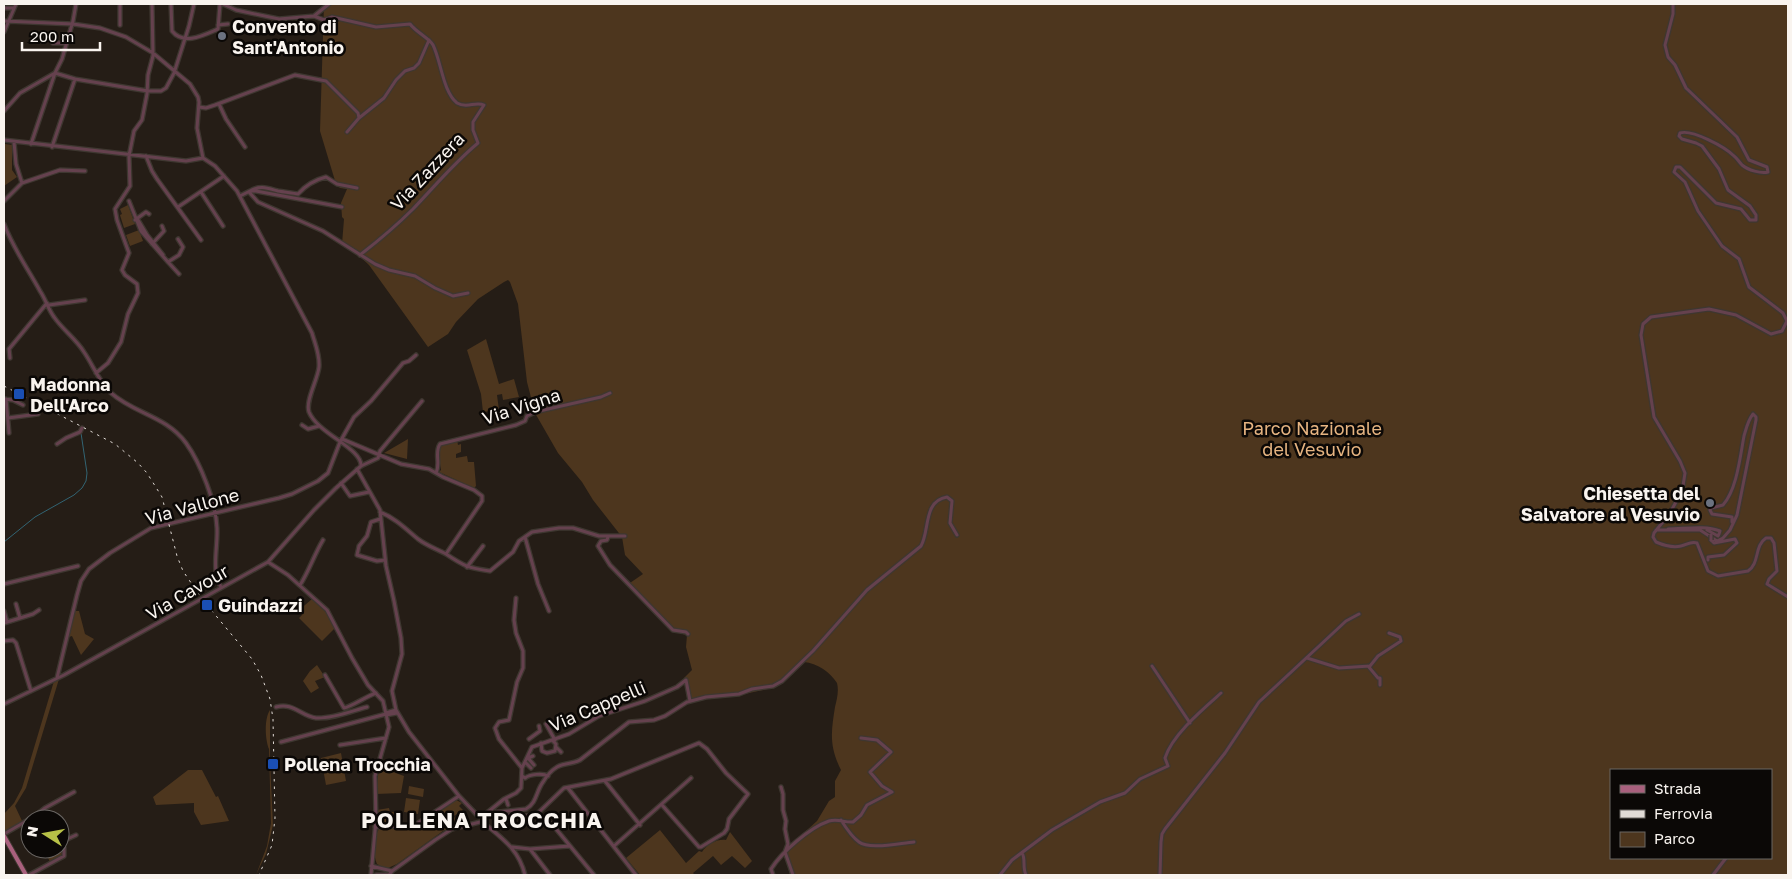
<svg xmlns="http://www.w3.org/2000/svg" width="1792" height="879" viewBox="0 0 1792 879" font-family="'Golos Text',sans-serif">
<rect width="100%" height="100%" fill="#251d16"/>
<path fill="#4d361e" fill-rule="evenodd" d="M324,4H1788V875H790L786,859L787,848L817,821L829,801L835,797V781L841,770C829,746 831,732 835,707C837,699 839,691 837,683C830,672 817,663 804,662L788,678L772,688L740,695L701,700L688,704L684,678L692,670L686,647L687,635L674,632L627,585L643,574L625,555L622,537L593,500L582,482L558,453L535,413L527,382L518,304L510,282L508,280L504,282L478,299L456,322L448,334L428,347L369,265L355,252L342,244L344,219L342,217L341,203L347,189L340,188L336,184L320,131ZM1611,770H1771V858H1611Z
M5,144L12,145V170L17,177L4,186Z
M128,205L135,224L124,228L120,215L122,214L120,209Z
M139,230L143,241L130,246L126,235Z
M486,339L499,384L514,379L519,397L503,400L502,394L497,395L499,410L483,412L481,394L467,350Z
M408,439L407,459L384,453Z
M457,440L458,445L461,444V452L456,454V458L467,456L468,462H474L476,486L474,488L439,472L441,470L438,452L441,444Z
M312,599L329,615L335,628L322,641L299,618L302,615L298,611Z
M75,611H79L85,634L94,639L81,655L72,636L69,637Z
M317,665L325,677L315,681L319,688L311,693L303,681L310,671Z
M59,679L26,788L15,806L23,823L5,832L4,829V814L14,803L22,788L54,681Z
M270,710V761L273,825L266,854L256,875L267,846L271,823L269,749C265,739 264,719 270,710Z
M341,753L346,781L326,785L321,758Z
M379,767L404,776L401,793L376,794Z
M188,770H202L216,797L218,796L229,821L201,825L194,812V803L156,805L153,797Z
M409,786L424,789L423,797L408,794Z
M406,798L420,800L418,814L404,812Z
M456,800L462,803L459,806L463,810L454,816L458,825L443,831L397,864L388,868H384L377,864C373,855 373,838 379,829H405L420,826Z
M389,808L390,812H398L396,824L378,823L377,810Z
M660,830L686,863L699,851L702,852C707,844 717,839 726,840L730,832L752,861L745,868L732,856L721,865L713,856L693,873L695,875H640L626,858Z
M60,843L63,850L61,857L50,862L44,849H60Z"/>
<g fill="none" stroke-linecap="round" stroke-linejoin="round">
<path stroke="#326473" stroke-width="1" d="M4,542L35,517L74,495L82,488L86,481L87,473L81,433"/>
<defs>
<path id="minor" d="M171,4L172,31C184,46 204,35 218,29L220,4
M223,4L236,10L279,19L314,16
M1673,4V14L1665,45L1668,57L1675,65L1686,88L1737,137L1749,160L1767,167L1768,172C1761,174 1748,170 1742,165C1739,162 1737,158 1734,156C1725,147 1692,129 1680,133L1679,136L1682,139L1696,143L1702,146L1719,169L1728,190L1750,206L1756,215V220H1750L1741,209L1716,203L1680,167H1676L1674,172L1685,182L1698,211L1722,246L1739,259L1749,287L1783,313L1787,321L1782,331L1771,334L1736,315L1709,309L1651,317L1643,324L1641,335L1654,417L1680,461L1685,473L1683,486L1677,500L1670,513L1654,533L1653,537L1656,542C1663,545 1673,548 1681,546C1687,545 1690,541 1697,543L1708,571L1718,576L1748,571C1760,563 1754,546 1766,538H1771L1774,543L1777,571L1769,579L1767,584L1788,597
M4,8H14
M314,16L324,20L332,17L341,19L376,27L410,24C416,32 430,39 433,45C441,61 443,92 457,103C467,109 475,101 484,105L473,122V130L478,143C454,163 434,187 413,209C396,226 378,241 360,255
M314,16L329,4
M4,21L73,24L100,28L126,37L153,53L190,84L198,97L199,102L197,128L203,158
M120,25V4
M218,25L228,24
M4,32L16,4
M53,43H66
M219,104L226,119L245,147
M199,107L206,108L215,105L295,75L326,81L358,113L359,118
M4,111L20,93L55,73L62,59L73,21L76,4
M347,132L359,118L384,98L396,80L405,71L414,68L419,63L429,40
M4,140L186,161L203,158
M14,142L16,164L22,183
M31,144L55,73L75,79L148,91H161L166,88L174,73L189,26L194,4
M52,147L75,79
M146,156L152,171L157,179L201,240
M203,158L215,166L237,191L312,333C315,344 320,354 319,367C318,379 305,401 309,412C318,434 362,448 361,466
M250,191C260,185 267,188 278,191C284,192 292,193 298,194C306,185 314,180 326,177L337,184L357,188
M201,192L223,226
M249,192L258,202L323,231L375,264L389,270L415,276L435,288L453,296L468,293
M240,196L250,191H256L342,207
M4,201L22,183L60,170L85,171
M129,201L141,231L168,262L179,255L183,247L178,239
M178,207L224,176
M135,220L146,212L149,214
M138,220L147,235L163,255
M4,224C13,248 28,269 40,291C46,300 48,309 54,317C63,330 76,339 84,352C93,365 99,382 111,393C135,414 166,416 186,443C201,464 216,503 217,528C218,548 211,570 221,587
M152,244L164,231L162,226
M168,262L179,274
M49,305L85,300
M10,358L9,349L47,303
M96,373L108,363L121,342L128,314L138,293L137,284L125,275L122,270L129,253L117,220L115,209L130,186L129,156L134,131L142,120L147,94L148,75L153,56L152,4
M4,399L13,400L23,405
M6,399L9,433
M8,418L38,414
M302,425L308,429L319,426
M342,439L401,464L429,469L443,477L474,490L482,496V501L446,554
M57,444L66,438L80,432L82,428
M357,469L380,510L386,566L394,601L401,638L402,654L392,691L396,710L409,732L459,796L478,816L484,817L486,825
M436,473C441,463 434,453 440,444L516,425L525,421L527,416L535,412L601,397L610,393
M341,483L350,496L369,492
M380,512C395,518 406,529 418,539C427,546 437,549 446,554C464,566 468,568 490,571L513,552L519,541L532,532L559,528H573L599,536H625
M380,519L371,522L367,536L359,546L357,555L377,561L385,560
M1732,522V517L1712,514L1710,510L1711,508L1723,505C1737,489 1740,457 1744,436C1746,429 1748,420 1753,414
M1668,529C1685,529 1704,525 1720,531L1719,534
M1656,530H1700L1717,541L1723,538L1730,530L1737,515L1756,420V417L1753,414
M1707,530L1718,536L1719,534
M525,537L538,584L549,611
M608,537L607,540L601,541L598,546L610,565L673,630L686,632L688,634
M1708,560V557L1724,555L1737,543L1735,539L1714,543L1711,540
M268,562L288,575L327,610L352,658L368,685L383,701L389,727L375,776L376,820L371,875
M467,567L483,546
M4,584L78,566
M300,585C309,571 314,555 323,540
M516,598L514,620L516,633L523,651V668L517,682L509,720L499,722L495,728L499,739L522,768
M16,604L20,618
M4,611L7,622
M4,623L33,614L39,610
M4,641L13,640L16,643L31,691
M1307,658L1339,668L1370,666L1378,656L1401,641L1400,637L1389,633
M1152,666L1190,723
M1368,666L1378,678H1380V685
M325,675L344,708C351,707 367,696 376,693
M57,678L77,595L81,581L89,569L110,553L151,528L279,498L292,494L318,481L328,473L340,442L354,417L371,401L403,363L409,361L416,355
M4,704L64,675L268,562L314,510L336,488L361,466L378,458L380,451L422,401
M276,707C293,702 301,716 316,718C332,719 352,711 367,707
M386,713L396,710
M386,715L397,713
M546,724L555,740
M529,739L540,731L539,726
M281,742L386,714
M541,743L542,751L547,753L555,751L556,744L553,741
M340,745L386,738
M556,747L561,752
M533,756L528,758L534,765
M525,762L531,768
M522,776L525,778C530,774 543,773 548,776
M605,781L640,825
M781,787L783,794V810L786,821L785,829L788,844L785,852L793,875
M568,788L636,875
M506,799L508,805
M488,813L526,809C537,803 536,791 543,782C546,777 552,770 557,767C563,763 573,764 580,760L629,722L654,720L665,716L687,702L706,697L739,694L752,689L773,686L782,681L813,651L867,590L921,546C930,530 923,501 947,497L952,501L950,523L957,535
M509,815L521,817L537,814L564,788L611,779L699,743L707,749L726,773L748,794L729,819L727,829L724,833L701,847H699L662,805
M483,816L504,799L516,793L521,788L522,768L532,747L569,734L599,716L645,701L677,687L686,680L690,701
M31,819L45,808L74,792
M841,820C846,828 852,837 859,842C869,850 900,843 914,842
M485,824C503,839 519,850 525,875
M552,824L594,875
M375,827L405,826L415,825L459,796
M4,834L30,819
M614,846L691,778
M512,847L530,849L550,875
M530,849L570,846
M1022,853C1026,859 1022,867 1026,875
M371,866L392,871
M29,875L64,856V848L61,842L76,835
M376,875H389
M389,875L392,871L435,840L452,829L484,821
M773,875L771,869C782,852 809,828 829,821C838,818 845,823 853,822L861,815L867,805L892,792L882,786L870,772L891,752L877,740L861,738
M1000,875L1012,860L1052,830L1100,802L1125,793L1140,779L1168,766L1165,758C1172,735 1203,709 1221,693
M1160,875L1161,842L1162,834L1165,829L1225,753L1259,702L1346,621L1359,614
M1713,875L1726,858"/>
<path id="major" d="M4,836L26,875"/>
</defs>
<use href="#minor" stroke="#3e3730" stroke-width="5.5"/>
<use href="#major" stroke="#3e3730" stroke-width="6"/>
<use href="#minor" stroke="#65414e" stroke-width="3"/>
<use href="#major" stroke="#a9607d" stroke-width="4"/>
<path stroke="#e1dbd6" stroke-width="1" stroke-dasharray="2.5 5" stroke-linecap="butt" d="M4,386L115,444L138,463L147,473L162,497L177,556L183,571L202,599L252,659L261,675L270,699L273,719L275,818L272,845L259,875"/>
<defs>
<path id="minor-bridge" d="M1711,540V535"/>
</defs>
<use href="#minor-bridge" stroke="#3e3730" stroke-width="5.5" stroke-linecap="butt"/>
<use href="#minor-bridge" stroke="#65414e" stroke-width="3"/>
</g>
<g fill="#6b7280" stroke="#0b0806" stroke-width="2">
<circle cx="222" cy="36" r="5"/>
<circle cx="1710" cy="503" r="5"/>
</g>
<g fill="#1a4fb4" stroke="#0b0806" stroke-width="2">
<rect x="13" y="388" width="12" height="12" rx="2.5"/>
<rect x="201" y="599" width="12" height="12" rx="2.5"/>
<rect x="267" y="758" width="12" height="12" rx="2.5"/>
</g>
<g text-anchor="middle" dominant-baseline="central" stroke-width="5" stroke-linejoin="round" paint-order="stroke">
<g font-size="18" font-weight="bold" fill="#f9f4ef" stroke="#0b0806" text-anchor="start">
<text x="232" y="26">Convento di<tspan x="232" dy="21">Sant'Antonio</tspan></text>
<text x="30" y="384">Madonna<tspan x="30" dy="21">Dell'Arco</tspan></text>
<text x="1700" y="493" text-anchor="end">Chiesetta del<tspan x="1700" dy="21">Salvatore al Vesuvio</tspan></text>
<text x="218" y="605">Guindazzi</text>
<text x="284" y="764">Pollena Trocchia</text>
</g>
<g font-size="18" fill="#f9f4ef" stroke="#0b0806">
<text transform="translate(427 171) rotate(-47)">Via Zazzera</text>
<text transform="translate(521 406) rotate(-18)">Via Vigna</text>
<text transform="translate(192 506) rotate(-15)">Via Vallone</text>
<text transform="translate(187 592) rotate(-30)">Via Cavour</text>
<text transform="translate(597 706) rotate(-23)">Via Cappelli</text>
</g>
<g font-size="18" fill="#e6b481" stroke="#0b0806">
<text x="1312" y="428">Parco Nazionale<tspan x="1312" dy="21">del Vesuvio</tspan></text>
</g>
<g font-size="22" font-weight="bold" letter-spacing="1" fill="#f9f4ef" stroke="#0b0806">
<text x="482" y="819">POLLENA TROCCHIA</text>
</g>
</g>
<rect width="1792" height="879" fill="none" stroke="#f9f4ef" stroke-width="10"/>
<rect x="1610" y="769" width="162" height="90" fill="#0b0806" stroke="#6a6663"/>
<rect x="1620" y="785" width="25" height="8" fill="#a9607d" stroke="#6a6663"/>
<text x="1654" y="794" font-size="15" fill="#f9f4ef">Strada</text>
<rect x="1620" y="810" width="25" height="8" fill="#e1dbd6" stroke="#6a6663"/>
<text x="1654" y="819" font-size="15" fill="#f9f4ef">Ferrovia</text>
<rect x="1620" y="832" width="25" height="15" fill="#4d361e" stroke="#6a6663"/>
<text x="1654" y="844" font-size="15" fill="#f9f4ef">Parco</text>
<g transform="translate(45 834) rotate(281)"><circle r="24" fill="#0b0806" stroke="#6a6663"/>
<path d="M0-4L9 19L0 12L-9 19Z" fill="#b8c147"/>
<text y="-8" font-size="14" font-weight="bold" text-anchor="middle" fill="#f9f4ef">N</text>
</g>
<path d="M22 42v8h78v-8" fill="none" stroke="#f9f4ef" stroke-width="2.5"/>
<text x="30" y="42" font-size="15" fill="#f9f4ef" stroke="#0b0806" stroke-width="4" paint-order="stroke">200 m</text>
</svg>
